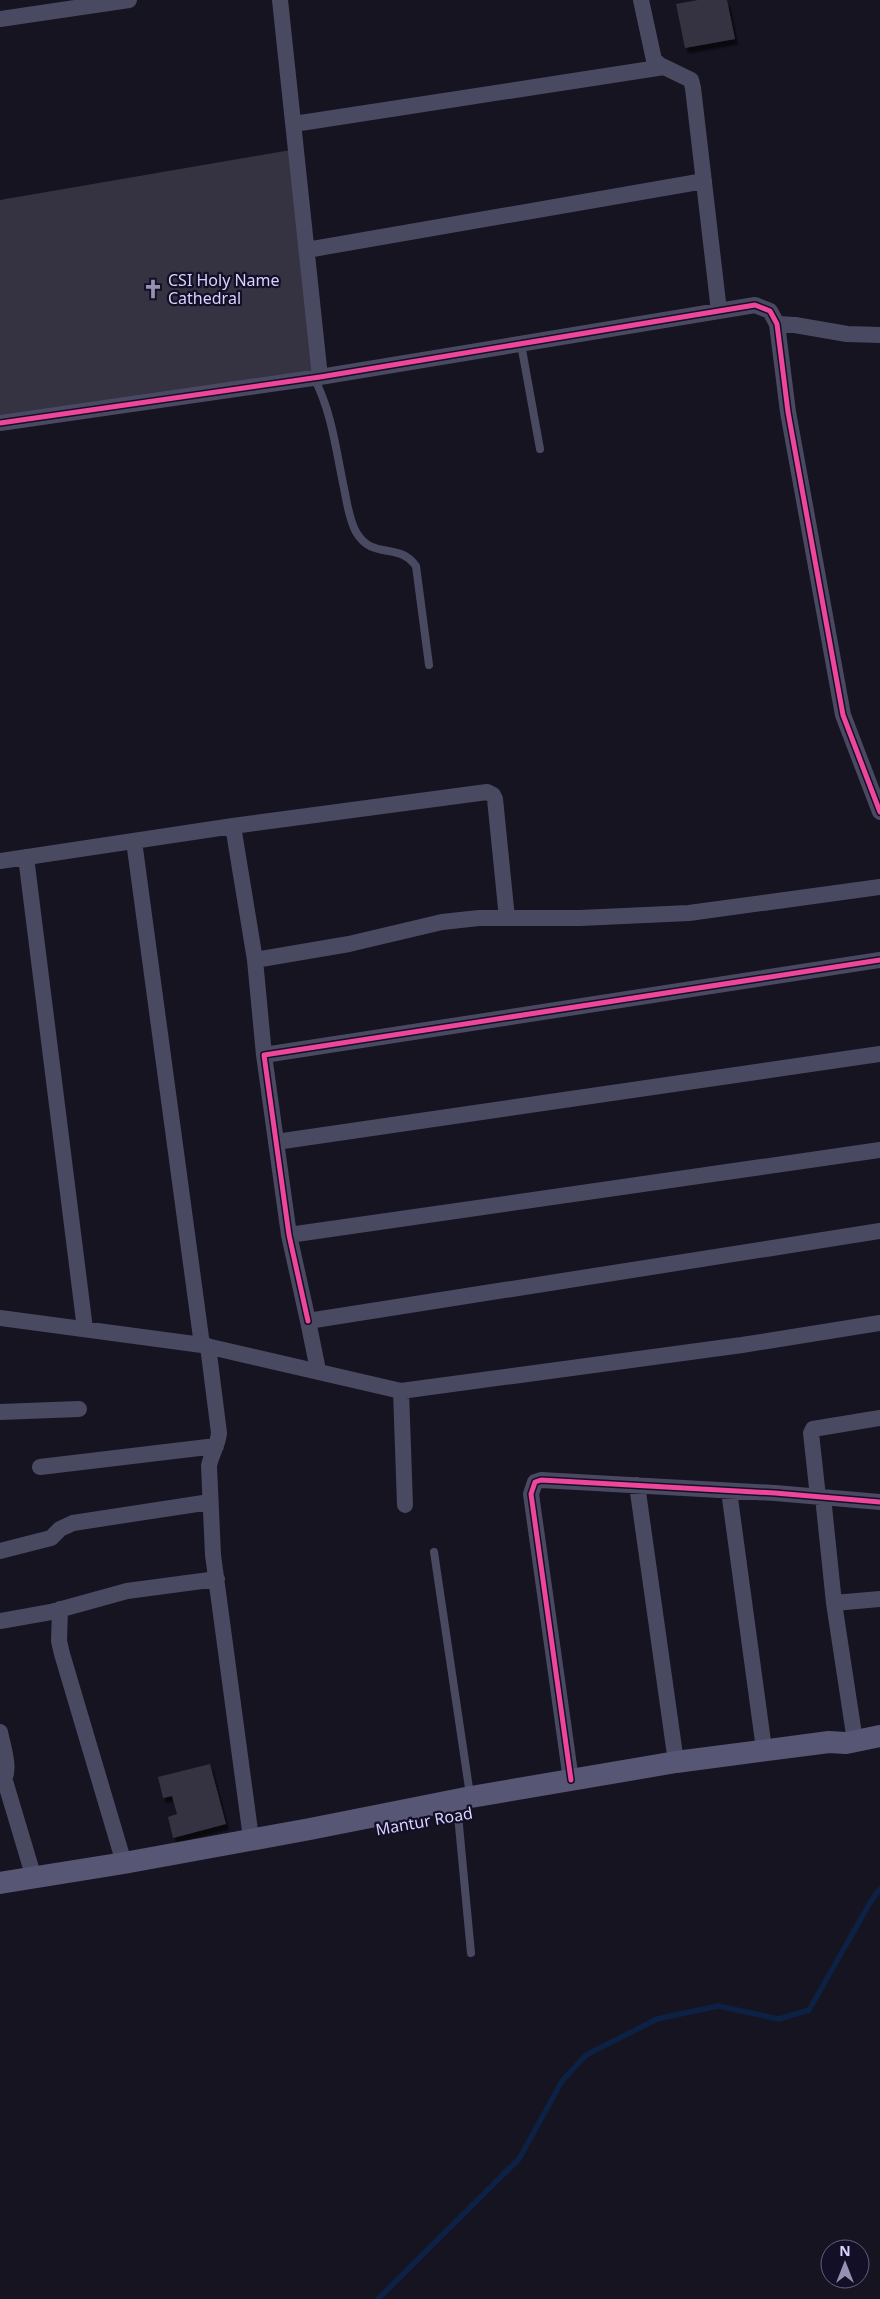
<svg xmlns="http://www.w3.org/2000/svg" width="880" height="2299" viewBox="0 0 880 2299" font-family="'Noto Sans',sans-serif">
<defs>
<filter id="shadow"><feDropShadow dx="3" dy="5.5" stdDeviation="1" flood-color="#0009"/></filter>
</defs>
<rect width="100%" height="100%" fill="#161421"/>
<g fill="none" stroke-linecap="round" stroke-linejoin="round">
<path stroke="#0d2144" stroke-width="5.5" d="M378,2299L519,2159L562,2081L586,2055L657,2019L718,2006L779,2019L809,2010L871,1901L880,1889"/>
</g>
<path fill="#343243" filter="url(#shadow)" d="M698,0H727L735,39L685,48L676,4Z
M291,150L314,378L0,423V200Z
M210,1764L226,1824L173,1838L168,1817L177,1814L172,1796L163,1798L158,1777Z"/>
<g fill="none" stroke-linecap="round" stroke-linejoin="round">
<path stroke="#4a4962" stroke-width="8" d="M521,344L540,449
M314,378C332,412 336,451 344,488C347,503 349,519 356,532C373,561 398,541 416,566L429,665
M434,1552L470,1795
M458,1815L471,1953"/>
<path stroke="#4a4962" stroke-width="16" d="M280,0L320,377
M641,0L654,60L660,65L691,80L693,88L719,311
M0,19L129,0
M294,124L664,67
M307,250L704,181
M777,324L795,325L847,334L880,335
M0,423L320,377L755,305L770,311L777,324L788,412L843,715L880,812
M233,826L255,960L264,1055
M134,841L202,1345
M26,857L85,1329
M0,861L233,826L487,792L493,795L495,799L507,918
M255,960L349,944L442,922L479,918H580L689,913L880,887
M276,1142L880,1054
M289,1235L880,1150
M0,1318L202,1345L401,1391L405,1505
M308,1321L289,1235L264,1055L880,960
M208,1346L219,1433C218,1445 211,1454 209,1466L213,1555L251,1838
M318,1370L308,1321L880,1231
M401,1391L742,1345L880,1323
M0,1412L79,1409
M40,1467L216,1446
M637,1485L676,1762
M729,1491L764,1749
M818,1497L811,1433L813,1429L880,1418
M823,1497L834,1603L855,1741
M0,1551L51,1538L60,1529L73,1523L210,1502
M834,1603L880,1599
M60,1609L59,1641L62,1654L124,1863
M0,1621L51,1612L127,1591L217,1579
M0,1732C3,1748 13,1773 0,1785
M571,1780L531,1494L535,1482L541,1480L775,1493L880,1502
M5,1781L34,1878"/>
<path stroke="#575674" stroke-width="22" d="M0,1883L124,1863L310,1829L471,1797L676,1762L829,1742L846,1743L880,1736"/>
<defs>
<path id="cycleway" d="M0,423L320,377L755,305L770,311L777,324L788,412L843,715L880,812
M308,1321L289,1235L264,1055L880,960
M571,1780L531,1494L535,1482L541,1480L775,1493L880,1502"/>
</defs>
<use href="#cycleway" stroke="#130f26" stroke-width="8"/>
<use href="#cycleway" stroke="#ed469a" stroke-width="5"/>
</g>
<defs>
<symbol id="church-bare" viewBox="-9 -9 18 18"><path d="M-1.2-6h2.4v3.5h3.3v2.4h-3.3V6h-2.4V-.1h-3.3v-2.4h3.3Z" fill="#9591b1" stroke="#130f26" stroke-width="2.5" paint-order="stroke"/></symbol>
</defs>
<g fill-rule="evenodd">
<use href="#church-bare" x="139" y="275" width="28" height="28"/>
</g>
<g text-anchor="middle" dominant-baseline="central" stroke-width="4.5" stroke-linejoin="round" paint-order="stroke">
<g font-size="16" fill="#d9d4ff" stroke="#130f26" text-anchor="start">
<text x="168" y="280">CSI Holy Name<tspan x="168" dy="18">Cathedral</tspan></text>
</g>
<g font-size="16" fill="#d9d4ff" stroke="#130f26">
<text transform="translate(424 1821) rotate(-10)">Mantur Road</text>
</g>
</g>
<g transform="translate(845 2264)"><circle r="24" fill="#130f26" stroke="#625e7d"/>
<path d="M0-4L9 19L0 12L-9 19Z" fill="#9591b1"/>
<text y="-8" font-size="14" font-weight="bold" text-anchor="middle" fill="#d9d4ff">N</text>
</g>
</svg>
